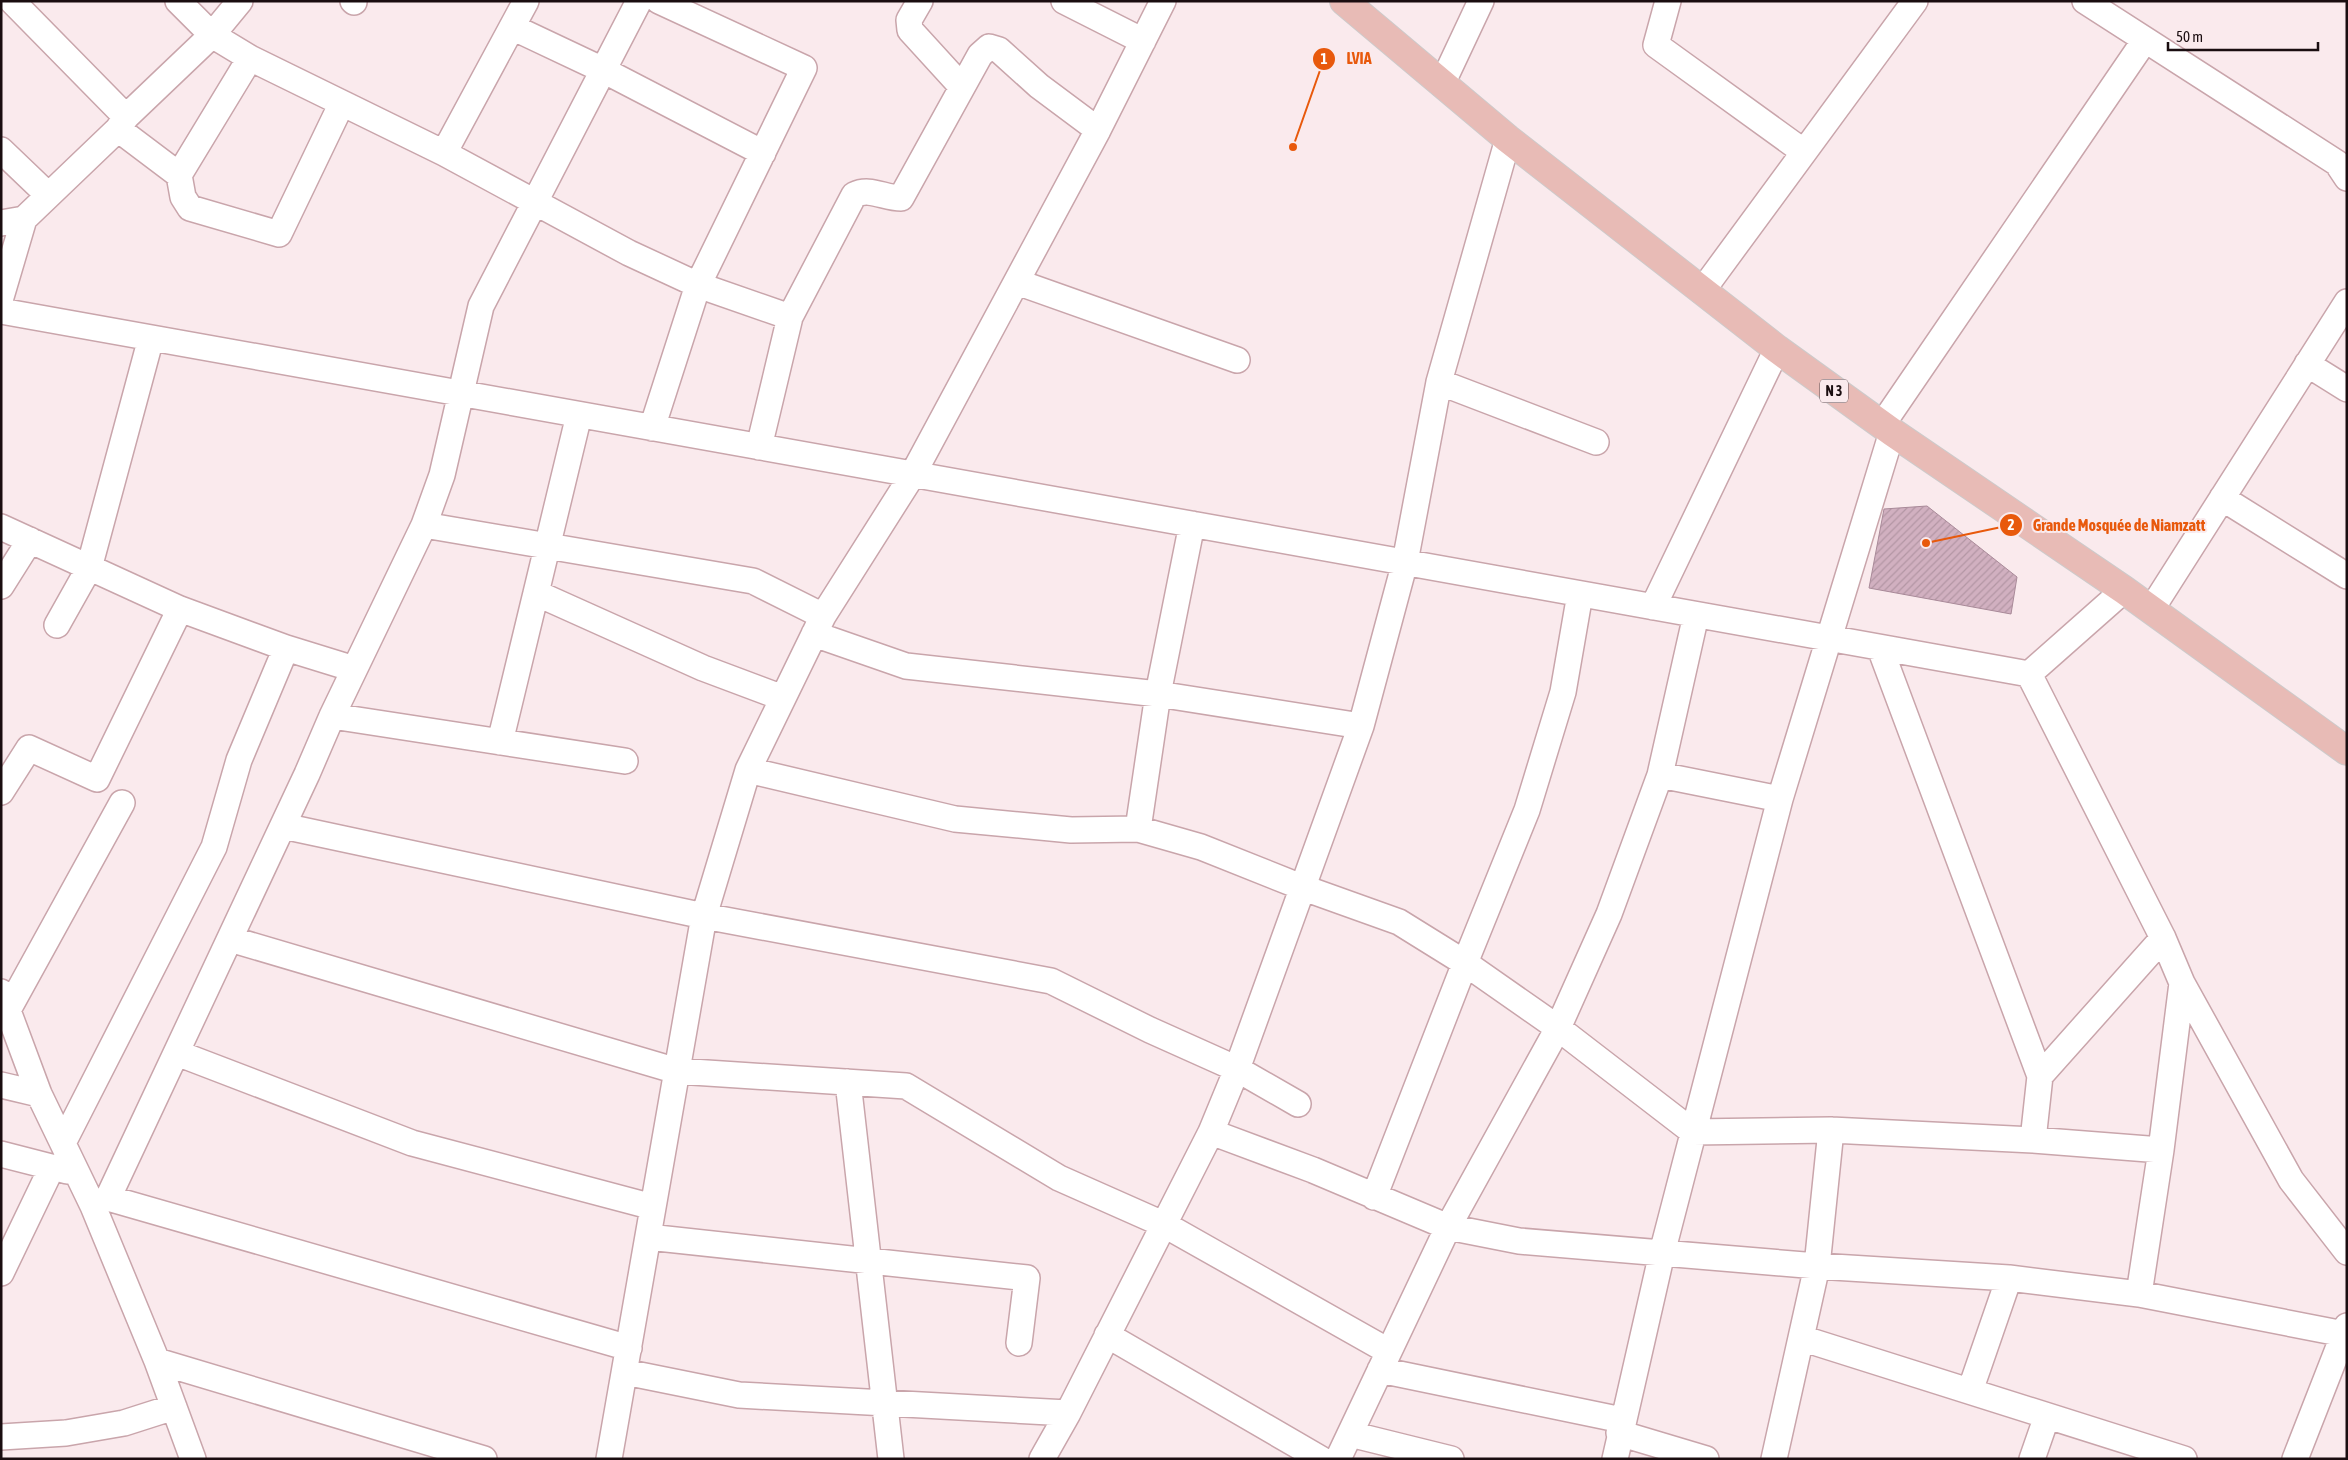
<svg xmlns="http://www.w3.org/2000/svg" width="2348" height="1460" viewBox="0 0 2348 1460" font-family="'Asap Condensed',sans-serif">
<defs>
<pattern id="building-hatch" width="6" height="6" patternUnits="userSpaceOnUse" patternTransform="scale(1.25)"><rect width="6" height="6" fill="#d1b0c0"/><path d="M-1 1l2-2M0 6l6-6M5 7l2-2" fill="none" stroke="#b396a4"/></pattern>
</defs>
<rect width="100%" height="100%" fill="#faeaed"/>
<path fill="url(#building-hatch)" stroke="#a98a99" d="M1927,506L2017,577L2011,614L1869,588L1884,509Z"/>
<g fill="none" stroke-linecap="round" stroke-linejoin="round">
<defs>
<path id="minor" d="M12,1L126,117
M178,1L212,35L250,58L444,153L629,253L698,285L790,317
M353,1L354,2
M920,1L909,20L910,30L962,87
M1064,1L1143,41
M1668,1L1656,45L1804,152
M2085,1L2337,163L2347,178
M512,27L603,70L763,153
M1442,84L1481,1
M118,129L179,175L183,197L190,208L279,234L341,105
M1,150L48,195
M444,153L526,1
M179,175L250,58
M1,223L24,219
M1017,282L1237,360
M1702,291L1915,1
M1,297L24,219L118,129L126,117L212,35L240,1
M1,311L2029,674
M2307,364L2347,389
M1439,382L1596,442
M1882,425L2145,40
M652,428L698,285L804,68L659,1
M759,447L790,317L854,195C870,187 884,198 901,198L980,55L989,47L999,50L1039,86L1098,130
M2222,498L2347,576
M424,525L753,581L823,616
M1,527L180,609L286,648L354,669
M1,586L30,540
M536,593L703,668L783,698
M1653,607L1777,349
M2151,610L2347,302
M57,625L89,568L151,338
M814,634L906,666L1158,694L1361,726
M1880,648L2040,1076L2033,1140
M2029,674L2163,938L2182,983L2291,1180L2347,1252
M2029,674L2124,590
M332,716L625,761
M500,742L579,415
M748,770L955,819L1071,830L1138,829L1201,847L1304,888L1399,922L1465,963L1558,1028L1693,1132L1831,1130L2033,1140L2161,1150
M1660,775L1780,799
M1,792L29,748L97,779L180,609
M283,826L704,916L1051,981L1150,1030L1237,1069L1298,1104
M1138,829L1158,694L1192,524
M230,939L677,1071L906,1086L1059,1178L1165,1225L1388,1351
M1,992L39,1094L93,1206L157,1361L193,1459
M8,1010L122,803
M177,1053L412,1143L653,1207
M2040,1076L2163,938
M848,1082L891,1459
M1,1085L39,1094
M1211,1132L1313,1170L1448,1227L1519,1241L1817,1266L2009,1278L2139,1294L2344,1334
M64,1141L214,847L239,760L286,648
M1,1154L67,1171
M1374,1197L1465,963L1527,810L1563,692L1580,594
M108,1198L307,774L332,716L424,525L442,475L481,306L639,1
M94,1205L108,1198L629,1348
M648,1237L1027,1278L1019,1343
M1,1273L52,1167
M2139,1294L2161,1150L2182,983
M1107,1335L1321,1459
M1801,1338L2184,1459
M157,1361L484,1459
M1380,1370L1622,1420
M625,1372L739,1395L1068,1413
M1970,1391L2009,1278
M1619,1433L1706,1459
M1350,1434L1451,1459
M1,1437L66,1433L124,1423L174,1407
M609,1459L704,916L748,770L823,616L913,474L1098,130L1163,1
M1042,1459L1068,1413L1211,1132L1237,1069L1361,726L1405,562L1439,382L1508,139
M1338,1459L1448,1227L1558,1028L1609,914L1660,775L1696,615
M1615,1459L1662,1253L1780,799L1892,432
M1774,1459L1817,1266L1831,1130
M2032,1459L2047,1416
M2295,1459L2347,1326"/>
<path id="major" d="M1344,1L1508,139L1777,349L1892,432L2124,590L2347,751"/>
</defs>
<use href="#minor" stroke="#c9a5ab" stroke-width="28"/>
<use href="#major" stroke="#cdcaca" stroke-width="30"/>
<use href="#minor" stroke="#fff" stroke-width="25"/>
<use href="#major" stroke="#e8bbb6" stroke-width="28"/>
</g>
<g text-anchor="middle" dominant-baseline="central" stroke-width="4" stroke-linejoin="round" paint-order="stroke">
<rect fill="#faeaed" stroke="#5d4f52" stroke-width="1" x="1820" y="379.5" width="28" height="23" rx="4"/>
<g font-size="14" font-weight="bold" fill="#1a0d10">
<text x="1834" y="391">N 3</text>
</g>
</g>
<path fill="none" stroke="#e8590c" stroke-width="2" d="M1293 147L1324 59M1926 543L2011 525"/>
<g fill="#e8590c" stroke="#faeaed" stroke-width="2">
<circle cx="1293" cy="147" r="5"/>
<circle cx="1926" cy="543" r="5"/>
<circle cx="1324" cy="59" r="12"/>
<circle cx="2011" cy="525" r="12"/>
</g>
<g font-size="15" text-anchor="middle" font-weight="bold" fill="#fff">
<text x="1324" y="64">1</text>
<text x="2011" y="530">2</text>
</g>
<g font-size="16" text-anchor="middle" font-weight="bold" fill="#e8590c" stroke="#faeaed" stroke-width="4" stroke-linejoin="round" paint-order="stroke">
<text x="1359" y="64">LVIA</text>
<text x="2119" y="531">Grande Mosquée de Niamzatt</text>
</g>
<rect width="2348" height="1460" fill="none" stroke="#1a0d10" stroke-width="5"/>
<path d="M2168 42v8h150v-8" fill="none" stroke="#1a0d10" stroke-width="2.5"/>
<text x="2176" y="42" font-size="15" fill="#1a0d10" stroke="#faeaed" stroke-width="4" paint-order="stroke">50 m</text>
</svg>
